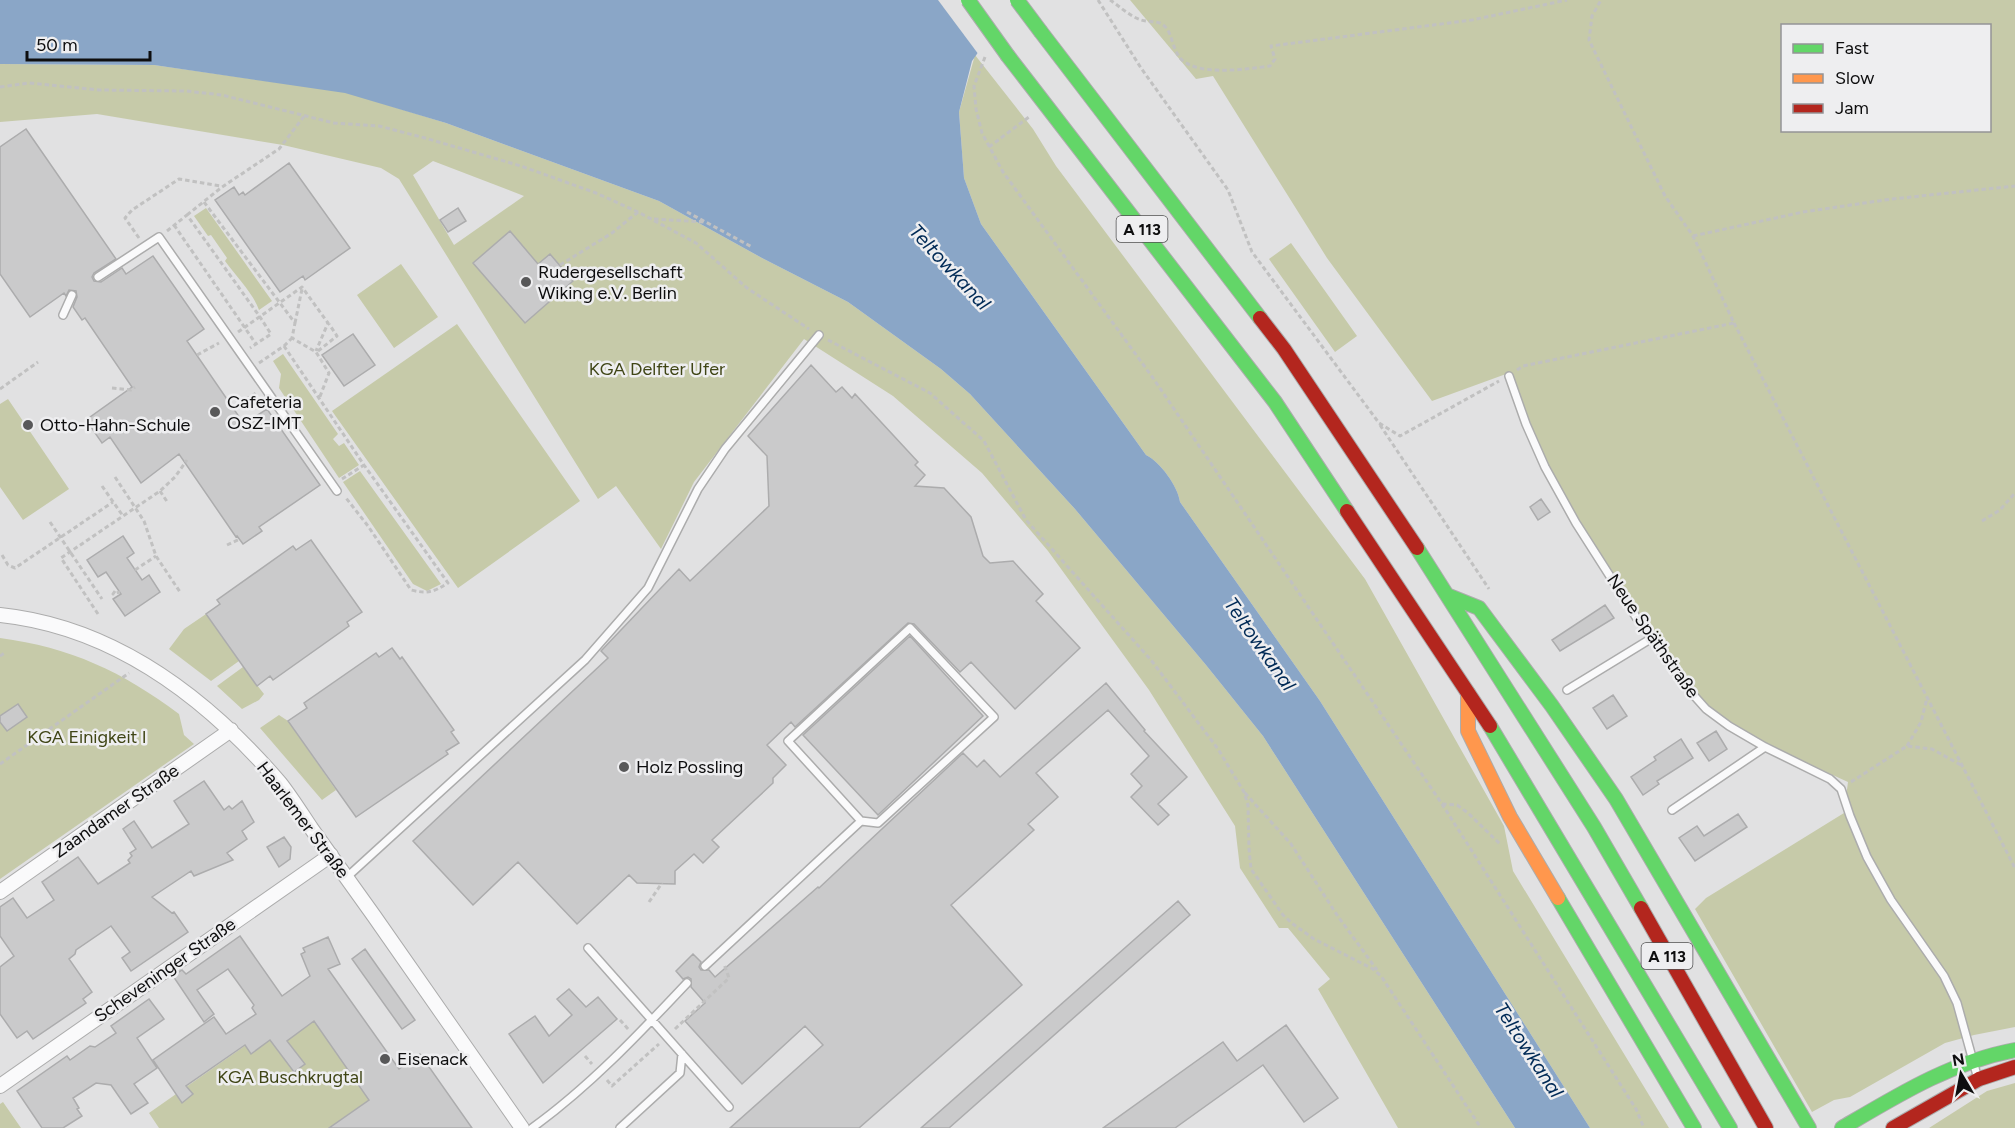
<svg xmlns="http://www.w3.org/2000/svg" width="2015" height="1128" viewBox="0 0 2015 1128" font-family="Figtree,sans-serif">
<rect width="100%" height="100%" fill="#e1e1e2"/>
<path fill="#c6caa9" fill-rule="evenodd" d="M1130,0H2015V1027L1974,1035L1945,1043L1850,1097L1834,1100L1812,1112L1695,909L1706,898L1844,813L1848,782L1745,735L1694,702L1627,610L1528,435L1506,374L1432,401L1327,258L1213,76L1196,79ZM1782,26H1990V130H1782Z
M975,55L1033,129L1056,166L1365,579L1504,826L1513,871L1669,1128H1590L1320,701L1180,502C1178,486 1160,462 1146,455L981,224L964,178L959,112Z
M0,64L154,65L345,92L446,123L659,201L762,258L848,302L941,369L970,394L1075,509L1206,665L1263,736L1515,1128H1398L1318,989L1330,979L1288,928H1279L1240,868L1235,826L1149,690L1048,551L982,473L893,396L804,339L694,482L661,549L616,486L598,499L399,179L381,168L283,145L97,114L0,122ZM433,161L524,196L454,245L413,175Z
M206,208L272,301L259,310C253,293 236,276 225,261L227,258L211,235L208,236L194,216Z
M1291,243L1357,336L1335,352L1269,259Z
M401,264L438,317L394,348L357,295Z
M457,324L580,501L458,588L332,411Z
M283,354L338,434L333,439L339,446L344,443L359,465L339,478L279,388L281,374L273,361Z
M8,399L69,489L23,520L0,487V404Z
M360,471L441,584L427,591L413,584L343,482Z
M206,614L239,661L211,681L169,649L184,629Z
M0,638C70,647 123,672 179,714L184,735L194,744L0,879Z
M243,667L264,694L259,700L242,709L217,686Z
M279,715L288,721L336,790L322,800L260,728Z
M303,1005L369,1100L329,1128H159L149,1113Z
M2015,1083V1128H1929L1987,1091Z
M3,1102L21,1128H0V1104Z"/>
<path fill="#8aa6c7" d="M0,0H1015L972,61L959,112L964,178L981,224L1146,455C1160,462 1178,486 1180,502L1320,701L1590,1128H1515L1263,736L1206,665L1075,509L970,394L941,369L848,302L762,258L659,201L446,123L345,93L154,65L0,64Z"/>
<path fill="#e1e1e2" d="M938,0H1018L979,55Z"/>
<path fill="#cacacb" stroke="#acacad" stroke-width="1.5" d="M26,129L116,259L94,273L92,277L94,281L101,282L122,268L126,274L153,256L204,329L187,341L244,424L267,409L320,485L259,527L262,531L243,544L237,536L236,537L179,454L141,483L110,437L102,443L86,420L132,387L85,318L82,320L73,307L77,297L76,291L69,290L66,296L64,293L30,317L0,274V147Z
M289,163L350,248L305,280L303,276L280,292L215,200L234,187L239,195L243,192L245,195Z
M458,208L466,221L448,232L440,220Z
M510,231L538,264L550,254L573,281L525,323L473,263Z
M353,334L375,365L344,386L322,355Z
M811,365L836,392L842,387L852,398L855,394L918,462L915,465L925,475L915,486L944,488L971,517L983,556L990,563L1013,561L1043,594L1036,601L1080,648L1015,709L971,662L960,672L914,624L908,623L795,727L791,722L767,745L786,765L773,778V783L712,840L719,847L703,863L694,854L675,871V884L637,883L629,875L577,924L518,862L473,905L413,841L608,658L601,651L679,569L690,581L769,506L767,456L748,436Z
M1541,499L1550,512L1538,520L1530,507Z
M123,536L134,553L127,558L142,580L149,575L160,592L125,616L113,599L121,594L106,572L98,577L87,560Z
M311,540L362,612L347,622L349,626L273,680L270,676L257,686L206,614L220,604L217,600L293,546L296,550Z
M1605,605L1614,618L1560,651L1552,640Z
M910,636L983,716L878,815L803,735Z
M392,648L400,659L402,657L454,730L451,732L459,743L446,751L448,754L356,817L288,721L307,708L304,703L376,653L379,657Z
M1106,683L1145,730L1144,731L1187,777L1158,804L1169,815L1158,825L1131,797L1142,786L1131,774L1149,756L1108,710L1036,773L1058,797L1028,824L1034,830L951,905L1022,985L859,1128H730L823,1045L805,1026L742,1084L685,1021L705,1003L691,987V979L688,977L683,979L676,971L693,954L701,962L699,967L701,970H709L715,977L818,887L819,888L963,753L977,767L984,760L1000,777Z
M1613,695L1627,716L1607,729L1593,708Z
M18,704L27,717L7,731L0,722V716Z
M1716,731L1727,749L1709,761L1697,743Z
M1681,739L1693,758L1657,781L1659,784L1643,795L1631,777L1656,760L1654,757Z
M204,781L224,810L229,806L232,809L242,801L254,822L242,831L247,839L227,853L233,860L194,876L191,871L152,897L172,913L174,912L188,932L131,971L122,958L130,952L111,926L76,950L75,954L69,959L92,992L83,999L86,1003L33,1039L27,1031L17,1038L0,1014V967L14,956L0,936V907L13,898L27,918L54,900L42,882L78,857L98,884L130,863L128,860L132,856L130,853L136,849L123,829L134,821L152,848L189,824L174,801Z
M1738,814L1747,827L1695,861L1679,838L1697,826L1704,836Z
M284,837L291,847L290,859L279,867L267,847Z
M1178,901L1190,915L949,1128H921Z
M240,936L282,996L310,976L301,954L305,952L303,948L328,937L340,964L328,969L399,1069L420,1054L472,1128H329L369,1100L314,1021L287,1041L305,1064L294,1072L270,1040L251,1054L245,1045L186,1086L193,1094L182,1103L153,1060L214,1017L226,1034L256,1014L252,1008L254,1005L228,969L197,990L214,1014L204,1022L173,976L182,970L186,974Z
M365,949L415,1020L402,1029L352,959Z
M569,989L586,1007L598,997L617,1019L543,1083L509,1034L535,1016L549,1036L572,1015L557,999Z
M149,999L164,1019L137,1038L157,1068L134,1084L148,1103L131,1114L111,1085L96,1083L73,1098L79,1108L77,1109L82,1116L63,1128H42L17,1091L67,1056L70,1060L90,1046L95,1047L116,1033L111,1026Z
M1286,1025L1338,1098L1304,1122L1263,1065L1175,1128H1103L1223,1042L1237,1061Z"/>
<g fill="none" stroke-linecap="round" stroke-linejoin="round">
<defs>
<path id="lane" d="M98,277L159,237L337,491
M63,315L72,295
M1509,376L1526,424L1545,467L1576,523L1636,617L1689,690L1706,709L1729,726L1765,747L1830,779L1841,789L1850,816L1867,857L1891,900L1944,976L1957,1003L1978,1079
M1567,690L1652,638
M1672,810L1765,747
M347,877L585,660L648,588L698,489L725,449L819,335
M588,948L729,1107
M705,966L861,821L788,741L910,628L994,717L878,823L861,821
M532,1128C589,1087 639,1034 687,983
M620,1128L680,1073L682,1054"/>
<path id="street" d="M0,615C115,627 207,698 280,783C291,797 301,813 311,828C332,857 353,887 374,916C423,987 473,1057 522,1128
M0,892L231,730
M0,1086L331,855"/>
<path id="fast" d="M1041,32L1260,318
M1008,56L1275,402L1347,511
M1417,548L1594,827L1641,908
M1449,596L1479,608L1552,706L1616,799L1809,1128
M1490,726L1730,1128
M1558,898L1694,1128
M1842,1128C1898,1095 1951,1062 2015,1050"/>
<path id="slow" d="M1468,693V731L1510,817L1558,898"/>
<path id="jam" d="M1260,318L1284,349L1417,548
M1347,511L1490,726
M1641,908L1766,1128
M1893,1128L1979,1079L2015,1067"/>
</defs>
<use href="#lane" stroke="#acacac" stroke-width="10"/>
<use href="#street" stroke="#acacac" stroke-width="16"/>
<use href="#fast" stroke="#acacac" stroke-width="16"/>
<use href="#slow" stroke="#acacac" stroke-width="16"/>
<use href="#jam" stroke="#acacac" stroke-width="16"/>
<path stroke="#c1c1c1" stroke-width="3" stroke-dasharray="4.5 3" stroke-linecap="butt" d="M1098,0L1141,68L1228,190L1252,252L1379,423L1400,436L1499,381
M1110,0C1119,6 1131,17 1141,20C1150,23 1160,19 1167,29C1172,36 1173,49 1180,58C1197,77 1247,69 1270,66L1275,59L1271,46L1472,20L1567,0
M985,57L974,86L976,109L982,133L1003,172L1153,378L1442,804L1636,1109L1644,1128
M0,87L29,83L99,90L186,91L222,95L334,123L379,126L425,138L521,166L596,193L638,212L696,243L747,288L809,329
M989,147L1029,117
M204,202L295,323L292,338L316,352L329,373L319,399
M687,212L752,247
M187,215L222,187L279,149L305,115
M654,219L704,222
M174,225L256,344
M167,231L187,215L260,317L271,334L250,348
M1693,236L1803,212L1892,199L2015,186
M139,238L125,218L132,210L179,179L221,186
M560,265L612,233L638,212
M295,323L302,289
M1734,323L2015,868
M238,332L302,287L328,323L316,351
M828,340L930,393L984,441L1026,520L1151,660L1218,749L1244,792L1248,805L1249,849L1251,869L1283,915L1293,924L1314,939L1373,969L1381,976L1481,1128
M284,346L292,338
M318,351L337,336L329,324
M197,355L219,343
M259,363L284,346L364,465L448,583C434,592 427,594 411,590L368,526L346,498
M1517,370L1523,366L1734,323L1693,236L1665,196L1589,40L1592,16L1601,0
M112,388L131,390L135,387
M0,389L38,362
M233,408L256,393
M1380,425L1489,589
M115,477L144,521L156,556L180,592
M342,479L364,465
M102,486L123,516
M160,491L168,503
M1982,521L2000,510L2015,493
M50,522L102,599
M227,545L240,539
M2,555L8,565L15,568L113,502
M135,570L156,556
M115,591L113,594L120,592
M98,614L61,558L160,491L175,477L187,460
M0,656L6,652
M1907,746L1921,722L1927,698
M0,764L129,673
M1851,782L1907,746L1932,749L1961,765
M1245,793L1291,844L1337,915L1377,970
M1442,804L1457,805L1468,813L1500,844
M649,902L662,883
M620,1020L629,1030
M675,1029L729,978L724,964
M585,1056L592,1064
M607,1080L612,1086L659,1044"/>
<use href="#lane" stroke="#fafafb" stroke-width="7"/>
<use href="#street" stroke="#fafafb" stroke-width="14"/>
<use href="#fast" stroke="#63d668" stroke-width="14"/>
<use href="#slow" stroke="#ff974d" stroke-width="14"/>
<use href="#jam" stroke="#b3261e" stroke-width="14"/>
<defs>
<path id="fast-bridge" d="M968,0L1008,56
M1017,0L1041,32"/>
</defs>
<use href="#fast-bridge" stroke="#acacac" stroke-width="16" stroke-linecap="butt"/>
<use href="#fast-bridge" stroke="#63d668" stroke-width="14"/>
</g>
<g fill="#585859" stroke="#eeeef0" stroke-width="2">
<circle cx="526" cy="282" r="6"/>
<circle cx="215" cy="412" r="6"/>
<circle cx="28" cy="425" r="6"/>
<circle cx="624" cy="767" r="6"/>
<circle cx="385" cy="1059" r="6"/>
</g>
<g text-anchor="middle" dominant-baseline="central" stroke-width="5" stroke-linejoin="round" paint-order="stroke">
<g fill="#eeeef0" stroke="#515152" stroke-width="1.5">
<rect x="1116.5" y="216" width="51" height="26" rx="4.5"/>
<rect x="1641.5" y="943" width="51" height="26" rx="4.5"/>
</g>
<g font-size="16" font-weight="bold" fill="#0e0e0f">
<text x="1142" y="229">A 113</text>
<text x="1667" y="956">A 113</text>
</g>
<g font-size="18" fill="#0e0e0f" stroke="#eeeef0" text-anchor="start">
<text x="538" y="272">Rudergesellschaft<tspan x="538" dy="21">Wiking e.V. Berlin</tspan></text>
<text x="227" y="402">Cafeteria<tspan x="227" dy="21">OSZ-IMT</tspan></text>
<text x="40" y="425">Otto-Hahn-Schule</text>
<text x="636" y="767">Holz Possling</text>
<text x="397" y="1059">Eisenack</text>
</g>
<g font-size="18" fill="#3f4515" stroke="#eeeef0">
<text x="657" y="369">KGA Delfter Ufer</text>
<text x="87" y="737">KGA Einigkeit I</text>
<text x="290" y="1077">KGA Buschkrugtal</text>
</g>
<g font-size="18" fill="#0e0e0f" stroke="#eeeef0">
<text transform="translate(1653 636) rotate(55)">Neue Späthstraße</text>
<text transform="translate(116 811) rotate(-35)">Zaandamer Straße</text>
<text transform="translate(303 820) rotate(53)">Haarlemer Straße</text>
<text transform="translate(165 970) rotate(-35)">Scheveninger Straße</text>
</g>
<g font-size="20" font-style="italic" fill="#002a56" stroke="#eeeef0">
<text transform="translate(950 267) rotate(47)">Teltowkanal</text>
<text transform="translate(1260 644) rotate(55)">Teltowkanal</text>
<text transform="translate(1529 1050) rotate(57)">Teltowkanal</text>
</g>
</g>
<rect x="1781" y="24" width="210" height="108" fill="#eeeef0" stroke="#949496" stroke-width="1.5"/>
<rect x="1793" y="44" width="30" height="9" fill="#63d668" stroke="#949496" stroke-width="1.5"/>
<text x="1835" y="54" font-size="18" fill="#0e0e0f">Fast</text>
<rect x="1793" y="74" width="30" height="9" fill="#ff974d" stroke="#949496" stroke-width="1.5"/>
<text x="1835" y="84" font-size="18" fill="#0e0e0f">Slow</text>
<rect x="1793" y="104" width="30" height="9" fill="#b3261e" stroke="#949496" stroke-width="1.5"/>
<text x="1835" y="114" font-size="18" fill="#0e0e0f">Jam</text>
<g transform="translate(1961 1074) rotate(350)" stroke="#eeeef0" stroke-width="4.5" paint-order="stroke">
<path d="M0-4.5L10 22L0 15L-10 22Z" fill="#0e0e0f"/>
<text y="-9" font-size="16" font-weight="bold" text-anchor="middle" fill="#0e0e0f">N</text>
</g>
<path d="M27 51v9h123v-9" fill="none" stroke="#0e0e0f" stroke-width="3"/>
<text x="36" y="51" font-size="18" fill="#0e0e0f" stroke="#eeeef0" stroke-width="4.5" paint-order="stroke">50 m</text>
</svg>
